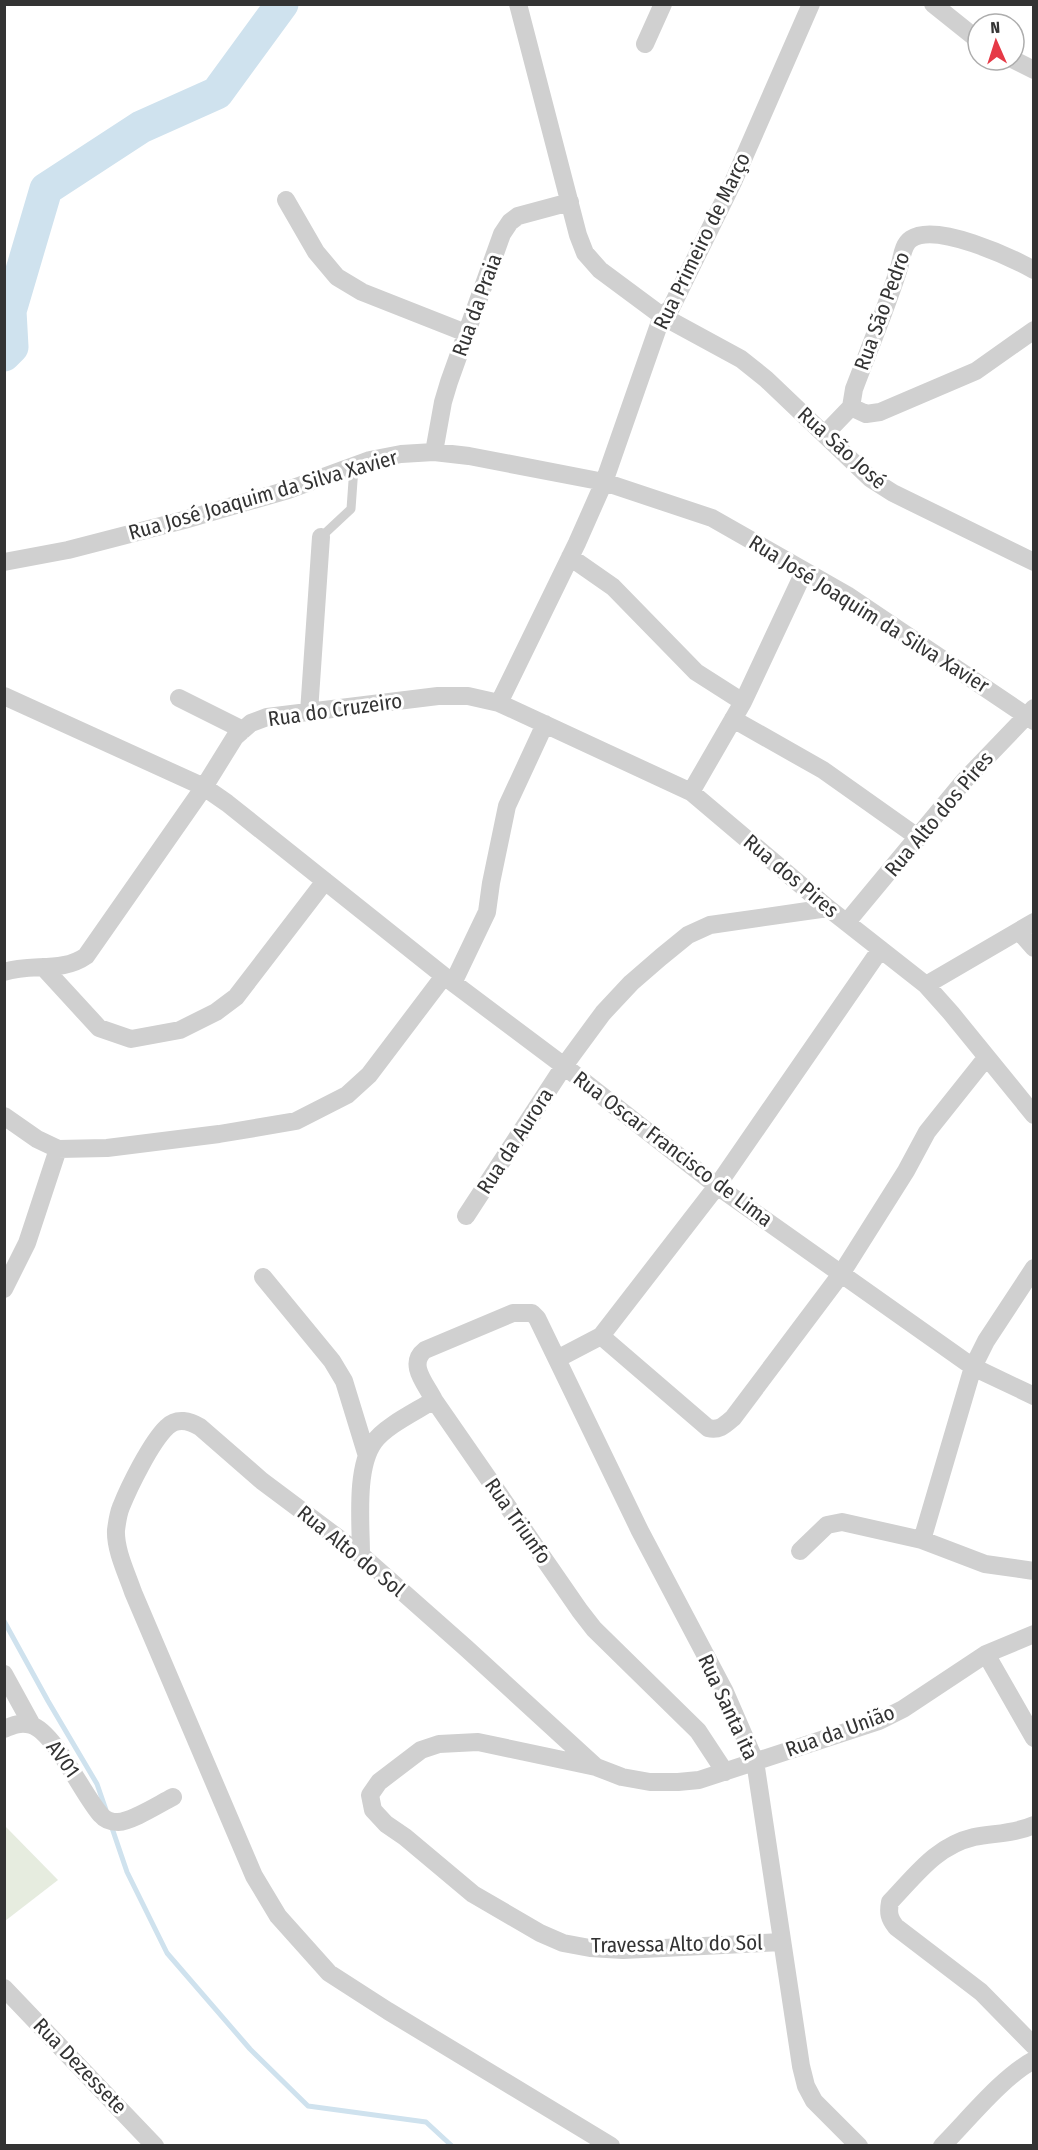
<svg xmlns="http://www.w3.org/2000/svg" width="1038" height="2150" viewBox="0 0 1038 2150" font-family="'Fira Sans Condensed',sans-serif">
<rect width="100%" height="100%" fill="#fff"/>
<path fill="#e6ecdf" d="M5,1826L58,1880L5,1921Z"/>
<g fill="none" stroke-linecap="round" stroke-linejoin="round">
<path stroke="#cfe2ee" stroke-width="5" d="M4,1621L48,1701L97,1784L106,1810
M111,1825L127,1872L167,1953L250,2049L308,2106L426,2122L452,2146"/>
<path stroke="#cfe2ee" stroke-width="33" d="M4,355L12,347L10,311L46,189L141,127L217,93L282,4"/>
<path stroke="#d0d0d0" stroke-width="9" d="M321,537L351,509L354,467"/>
<path stroke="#d0d0d0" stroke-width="18" d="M518,4L578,235L585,253L600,270L662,316L741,359L766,379L871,479L893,493L1034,562
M933,4L978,40
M645,44L663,4
M1014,60L1034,70
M286,200L316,252L337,277L362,292L466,333
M851,407L866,414L880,412L976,371L1034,330
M825,434L851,407L854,389C869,349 886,309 899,268C902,259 902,245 911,239C936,222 1010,257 1034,270
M434,452L443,402L449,382L502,234L510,222L518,216L570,202
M570,557L613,587L696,672L743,702
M4,562L68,550L184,520L288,490L370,460L401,454L434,452L469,456L604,482L712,518L847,595L1034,721
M4,696L204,787L227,803L444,976L564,1066L717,1186L973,1367L1034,1396
M179,698L243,730
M499,703L577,543L604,482L662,316L671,308L734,180L811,4
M309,712L321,537
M733,719L823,770L919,838
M691,792L743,702L804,572
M847,922L964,781L1034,708
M1019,931L1034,948
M43,967L99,1028L131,1039L180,1030L216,1012L236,997L325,881
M4,972C32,963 62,973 86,956L204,787L235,737L251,723L267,717L438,696H468L499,703L691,792L828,908L926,985L951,1013L1034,1115
M453,983L487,912L491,883L507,806L545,724
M926,985L1034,922
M4,1116L37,1139L58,1149L107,1148L219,1134L296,1121L347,1095L369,1075L444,976
M466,1216L564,1066L603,1013L631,983L661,957L688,935L710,925L828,908
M1034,1268L986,1341L973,1367L922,1540L985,1564L1034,1571
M263,1277L332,1361L344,1381L367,1456
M4,1289L27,1243L58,1149
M601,1336L708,1428C719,1431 725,1425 733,1418L841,1274L906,1171L927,1132L986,1058
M557,1359L601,1336L717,1186L880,950
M800,1551L827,1525L842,1522L922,1540
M361,1555C361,1524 355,1468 374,1442C385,1426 417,1411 434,1400
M986,1654L1034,1738
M4,1674L32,1725
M4,1729C13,1725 21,1722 31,1725C55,1732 84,1797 101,1815C105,1820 112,1822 118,1822C133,1821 159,1804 173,1797
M596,1767L466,1648L361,1555L262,1481L200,1427C190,1421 177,1417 167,1427C151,1442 129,1487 121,1507C118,1514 117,1523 116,1530C115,1550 127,1574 133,1592L254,1876L278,1916L329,1973L388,2011L611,2146
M725,1772L698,1731L594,1629L580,1611L434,1400C426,1384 407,1364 425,1350L513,1313H532L537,1318L640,1531L725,1692L755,1761L801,2066L806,2086L814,2101L859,2146
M1034,1825C1014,1834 994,1833 974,1837C936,1846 916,1875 890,1902C888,1913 889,1918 896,1927L981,1992L1034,2046
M782,1942L623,1950L590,1948L563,1943L540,1933L473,1894L405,1837L386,1824L373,1810L370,1795L379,1782L421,1750L439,1744L478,1742L596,1767L622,1777L650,1782H678L699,1780L879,1721L903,1709L986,1654L1034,1634
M4,1988L155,2146
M942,2146C968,2120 1002,2077 1034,2060"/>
</g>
<g text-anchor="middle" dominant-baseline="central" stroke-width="6" stroke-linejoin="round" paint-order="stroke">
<g font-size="21" fill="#333" stroke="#fff">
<text transform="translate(702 241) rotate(-64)">Rua Primeiro de Março</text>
<text transform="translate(477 305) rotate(-70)">Rua da Praia</text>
<text transform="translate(882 311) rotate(-70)">Rua São Pedro</text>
<text transform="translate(842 448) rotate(42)">Rua São José</text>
<text transform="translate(263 495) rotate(-16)">Rua José Joaquim da Silva Xavier</text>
<text transform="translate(869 614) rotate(32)">Rua José Joaquim da Silva Xavier</text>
<text transform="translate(335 710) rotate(-8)">Rua do Cruzeiro</text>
<text transform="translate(939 814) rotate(-50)">Rua Alto dos Pires</text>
<text transform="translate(791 876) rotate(40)">Rua dos Pires</text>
<text transform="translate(515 1141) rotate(-57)">Rua da Aurora</text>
<text transform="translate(673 1149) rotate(37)">Rua Oscar Francisco de Lima</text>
<text transform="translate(518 1521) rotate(55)">Rua Triunfo</text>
<text transform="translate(351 1551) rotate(39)">Rua Alto do Sol</text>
<text transform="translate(728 1707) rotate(65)">Rua Santa ita</text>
<text transform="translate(840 1731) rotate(-20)">Rua da União</text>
<text transform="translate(63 1759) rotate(54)">AV01</text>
<text transform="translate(677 1944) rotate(-1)">Travessa Alto do Sol</text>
<text transform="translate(80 2066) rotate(46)">Rua Dezessete</text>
</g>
</g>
<rect width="1038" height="2150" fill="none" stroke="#333333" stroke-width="12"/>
<g transform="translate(996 42) rotate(357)"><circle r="28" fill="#ffffff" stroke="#adadad" stroke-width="1.5"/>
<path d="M0-4.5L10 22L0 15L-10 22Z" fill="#e63946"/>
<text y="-9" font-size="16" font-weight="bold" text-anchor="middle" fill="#333333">N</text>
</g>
</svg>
